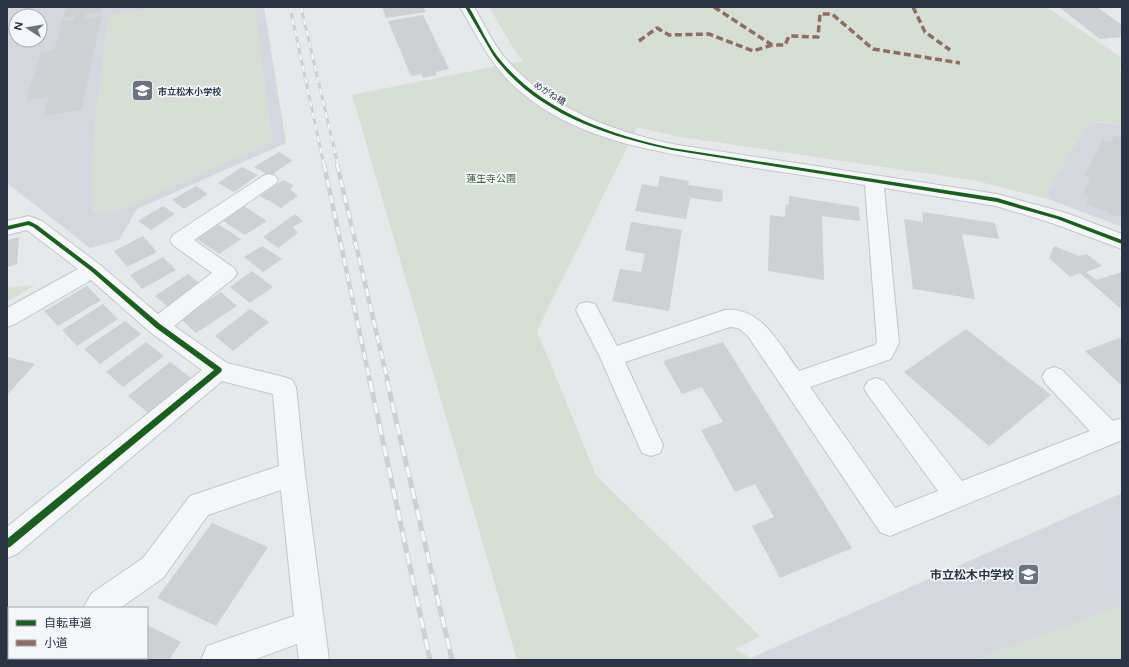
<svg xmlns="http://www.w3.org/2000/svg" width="1129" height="667" viewBox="0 0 1129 667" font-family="Figtree,'Noto Sans JP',sans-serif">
<rect width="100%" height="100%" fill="#e6e8ea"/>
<path fill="#d4d7dd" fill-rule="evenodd" d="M7,7H264L286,143L137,209L119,240L90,248L7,183ZM16,16H40V40H16Z
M1094,122L1115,124L1122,126V227L1051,200L1047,193L1087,125Z
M1122,493V660H752L751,658Z"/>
<path fill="#d6ded6" d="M160,7H255L273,142L128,207L104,215L91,210L93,139L108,15Z
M489,7H1046L1122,58V64L1119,70L1122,73V126C1111,122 1098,120 1087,125L1047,193L1051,200L977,181L675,136L637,127L537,331L596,475L760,636L735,649L751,658L752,660H517L352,95L523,61L517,54Z
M35,285L7,302V288Z
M1122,605V660H973Z"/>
<path fill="#ced0d3" d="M67,7H103L102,12L86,14L85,19L102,16L81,110L44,116L49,96L26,100L41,52L54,50L62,21L74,20L75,16L63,18Z
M382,7H423L426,12L386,18Z
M1059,7H1097L1122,25V37L1100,39Z
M423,15L449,69L436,72L437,75L423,78L421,74L411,76L388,21Z
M1114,135L1122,139V218L1086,204L1089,198L1083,195L1091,177L1085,175L1103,140L1111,143Z
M279,152L293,160L270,176L254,167Z
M242,167L258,175L234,192L218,183Z
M660,176L689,181L688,185L723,190L722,202L690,198L686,219L635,211L642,184L658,187Z
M283,180L294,185L290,189L298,196L281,208L260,196Z
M196,186L208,194L184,209L172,200Z
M789,196L859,207L860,221L822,216L824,280L768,271L770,215L785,217L786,204L789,205Z
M163,206L175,214L151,230L138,221Z
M244,206L267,221L245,235L223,221Z
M922,212L995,223L999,239L962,234L975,299L913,289L904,219L923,222Z
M295,214L303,221L293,227L298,233L278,248L263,237Z
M631,222L682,230L669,311L612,301L620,269L641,272L645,254L625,250Z
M218,224L241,239L219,254L196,238Z
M143,236L157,252L127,267L114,251Z
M19,237L17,264L7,267V240Z
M262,246L282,259L263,272L244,257Z
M1054,246L1079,256L1087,254L1102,266L1086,272L1096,280L1122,272V310L1080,273L1070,277L1049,258Z
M163,257L176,270L142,289L130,275Z
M252,271L273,287L250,303L230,287Z
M188,274L202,285L169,308L155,296Z
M87,286L101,300L58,326L44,311Z
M221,292L237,306L196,333L181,319Z
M103,304L118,319L77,346L62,330Z
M250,309L269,322L233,351L215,336Z
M125,321L141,334L100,364L84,349Z
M966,329L1051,395L989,446L904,372Z
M1122,337V386L1085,351Z
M146,342L164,356L123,387L106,372Z
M723,342L852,548L780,578L752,526L774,517L755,484L735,492L701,430L723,422L702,387L682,394L663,361Z
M7,357L35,364L7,395Z
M170,362L195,381L153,417L128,396Z
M212,523L268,547L216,626L157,598Z
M147,625L181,642L169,660H87L89,658H147Z"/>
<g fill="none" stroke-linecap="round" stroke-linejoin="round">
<defs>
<path id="minor" d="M460,7H474C484,24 493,44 506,59C548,108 610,130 672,144L997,194L1066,213L1122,234V249L1052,223L996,206L884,188L899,343L891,359L810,387L895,508L938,491L868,395L864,388L868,381L876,378L884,381L962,481L1090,431L1046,384L1042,377L1046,370L1054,367L1062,370L1113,421L1122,418V440L890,536L880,532L748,336L738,328L730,327L625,362L663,445L660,453L651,456L642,453L600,357L576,310L579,304L587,302L595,304L617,346L725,310C762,306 780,346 799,371L875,345L877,342L865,185C823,178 780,172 737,165C659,152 569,141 510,82C488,60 476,34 460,7Z
M269,174L275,176L278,180L275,184L194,240L234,268L237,273L234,278L174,326L227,363L284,377L292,380L296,387L305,474L329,660H299L297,644L253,660H201L207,646L294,616L281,490L208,515L163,578L120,608H83L92,593L143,558L190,496L279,466L273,394L222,381L17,554L7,558V527L202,370L150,332L91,280L15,324L7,327V308L78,269L27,230L7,235V221L29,216L42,221L100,265L158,314L212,273L173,245L170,240L173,235L263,176Z
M43,658H74L73,660H42Z"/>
</defs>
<use href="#minor" stroke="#c4c6c8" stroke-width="2"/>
<use href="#minor" fill="#f5f6f7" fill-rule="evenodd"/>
<defs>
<path id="rail-far2" d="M290,7L324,165
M301,7L338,165"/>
<path id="rail-far1" d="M324,164L370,382
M337,164L388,382"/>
<path id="rail" d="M370,381L430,660
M387,381L452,660"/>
</defs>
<use href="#rail-far2" stroke="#cecfd2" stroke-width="3"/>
<use href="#rail-far1" stroke="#cecfd2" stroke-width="4.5"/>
<use href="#rail" stroke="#cecfd2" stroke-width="5"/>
<use href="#rail-far2" stroke="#f4f6f9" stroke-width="2" stroke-dasharray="6" stroke-linecap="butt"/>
<use href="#rail-far1" stroke="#f4f6f9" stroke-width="3" stroke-dasharray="8" stroke-linecap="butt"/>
<use href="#rail" stroke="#f4f6f9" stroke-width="3.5" stroke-dasharray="11" stroke-linecap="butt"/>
<path stroke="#8d6e63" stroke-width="3.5" stroke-dasharray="7 3.5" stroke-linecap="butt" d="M714,7L772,45H785L789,36L818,37L820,14H832L873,49L960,63
M913,7L925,32L950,50
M639,41L657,28L669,35L709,34L753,51L772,45"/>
<defs>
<path id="cycleway" d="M465,7H469C480,25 488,46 502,62C545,112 609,134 672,148L997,198L1061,217L1122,240V244L1057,219L997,202L672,150C606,136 534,113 493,55Z
M29,221L37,225L95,269L160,324L221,368L222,370L221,372L10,547L7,548V539L214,370L156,328L91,271L33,227L28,225L7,230V226Z"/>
</defs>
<use href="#cycleway" stroke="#f4f6f9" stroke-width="2"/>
<use href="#cycleway" fill="#1b5e20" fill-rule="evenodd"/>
</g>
<defs>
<symbol id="school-square" viewBox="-11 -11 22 22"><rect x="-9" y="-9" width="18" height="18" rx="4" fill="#6c737f" stroke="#f4f6f9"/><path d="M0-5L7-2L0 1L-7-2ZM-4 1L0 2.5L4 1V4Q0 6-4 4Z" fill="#fff"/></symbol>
</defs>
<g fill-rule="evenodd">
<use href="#school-square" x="130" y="78" width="25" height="25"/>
<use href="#school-square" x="1016" y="562" width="25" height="25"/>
</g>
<g text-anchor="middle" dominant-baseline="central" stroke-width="3.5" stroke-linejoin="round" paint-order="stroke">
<g font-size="9" font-weight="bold" fill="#2b3445" stroke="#f4f6f9" text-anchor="start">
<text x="158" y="91">市立松木小学校</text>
</g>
<g font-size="9" fill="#2b3445" stroke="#f4f6f9">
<text transform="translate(550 93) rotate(33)">めがね橋</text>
</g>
<g font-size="10" fill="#3f6138" stroke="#f4f6f9">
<text x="491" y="178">蓮生寺公園</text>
</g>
<g font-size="12" font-weight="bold" fill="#2b3445" stroke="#f4f6f9" text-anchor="end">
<text x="1014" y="575">市立松木中学校</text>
</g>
</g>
<rect width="1129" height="667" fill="none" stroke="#2b3445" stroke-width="16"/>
<rect x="8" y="607" width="140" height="52" fill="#f4f6f9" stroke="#a4a8b1"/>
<rect x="16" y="620" width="20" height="6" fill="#1b5e20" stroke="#a4a8b1"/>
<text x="44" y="627" font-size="12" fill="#2b3445">自転車道</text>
<rect x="16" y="640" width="20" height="6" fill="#8d6e63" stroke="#a4a8b1"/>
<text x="44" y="647" font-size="12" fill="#2b3445">小道</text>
<g transform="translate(28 28) rotate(282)"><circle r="19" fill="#f4f6f9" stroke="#a4a8b1"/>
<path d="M0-3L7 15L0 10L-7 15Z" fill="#6c737f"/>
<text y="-6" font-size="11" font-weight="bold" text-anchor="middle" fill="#2b3445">N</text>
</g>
</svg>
